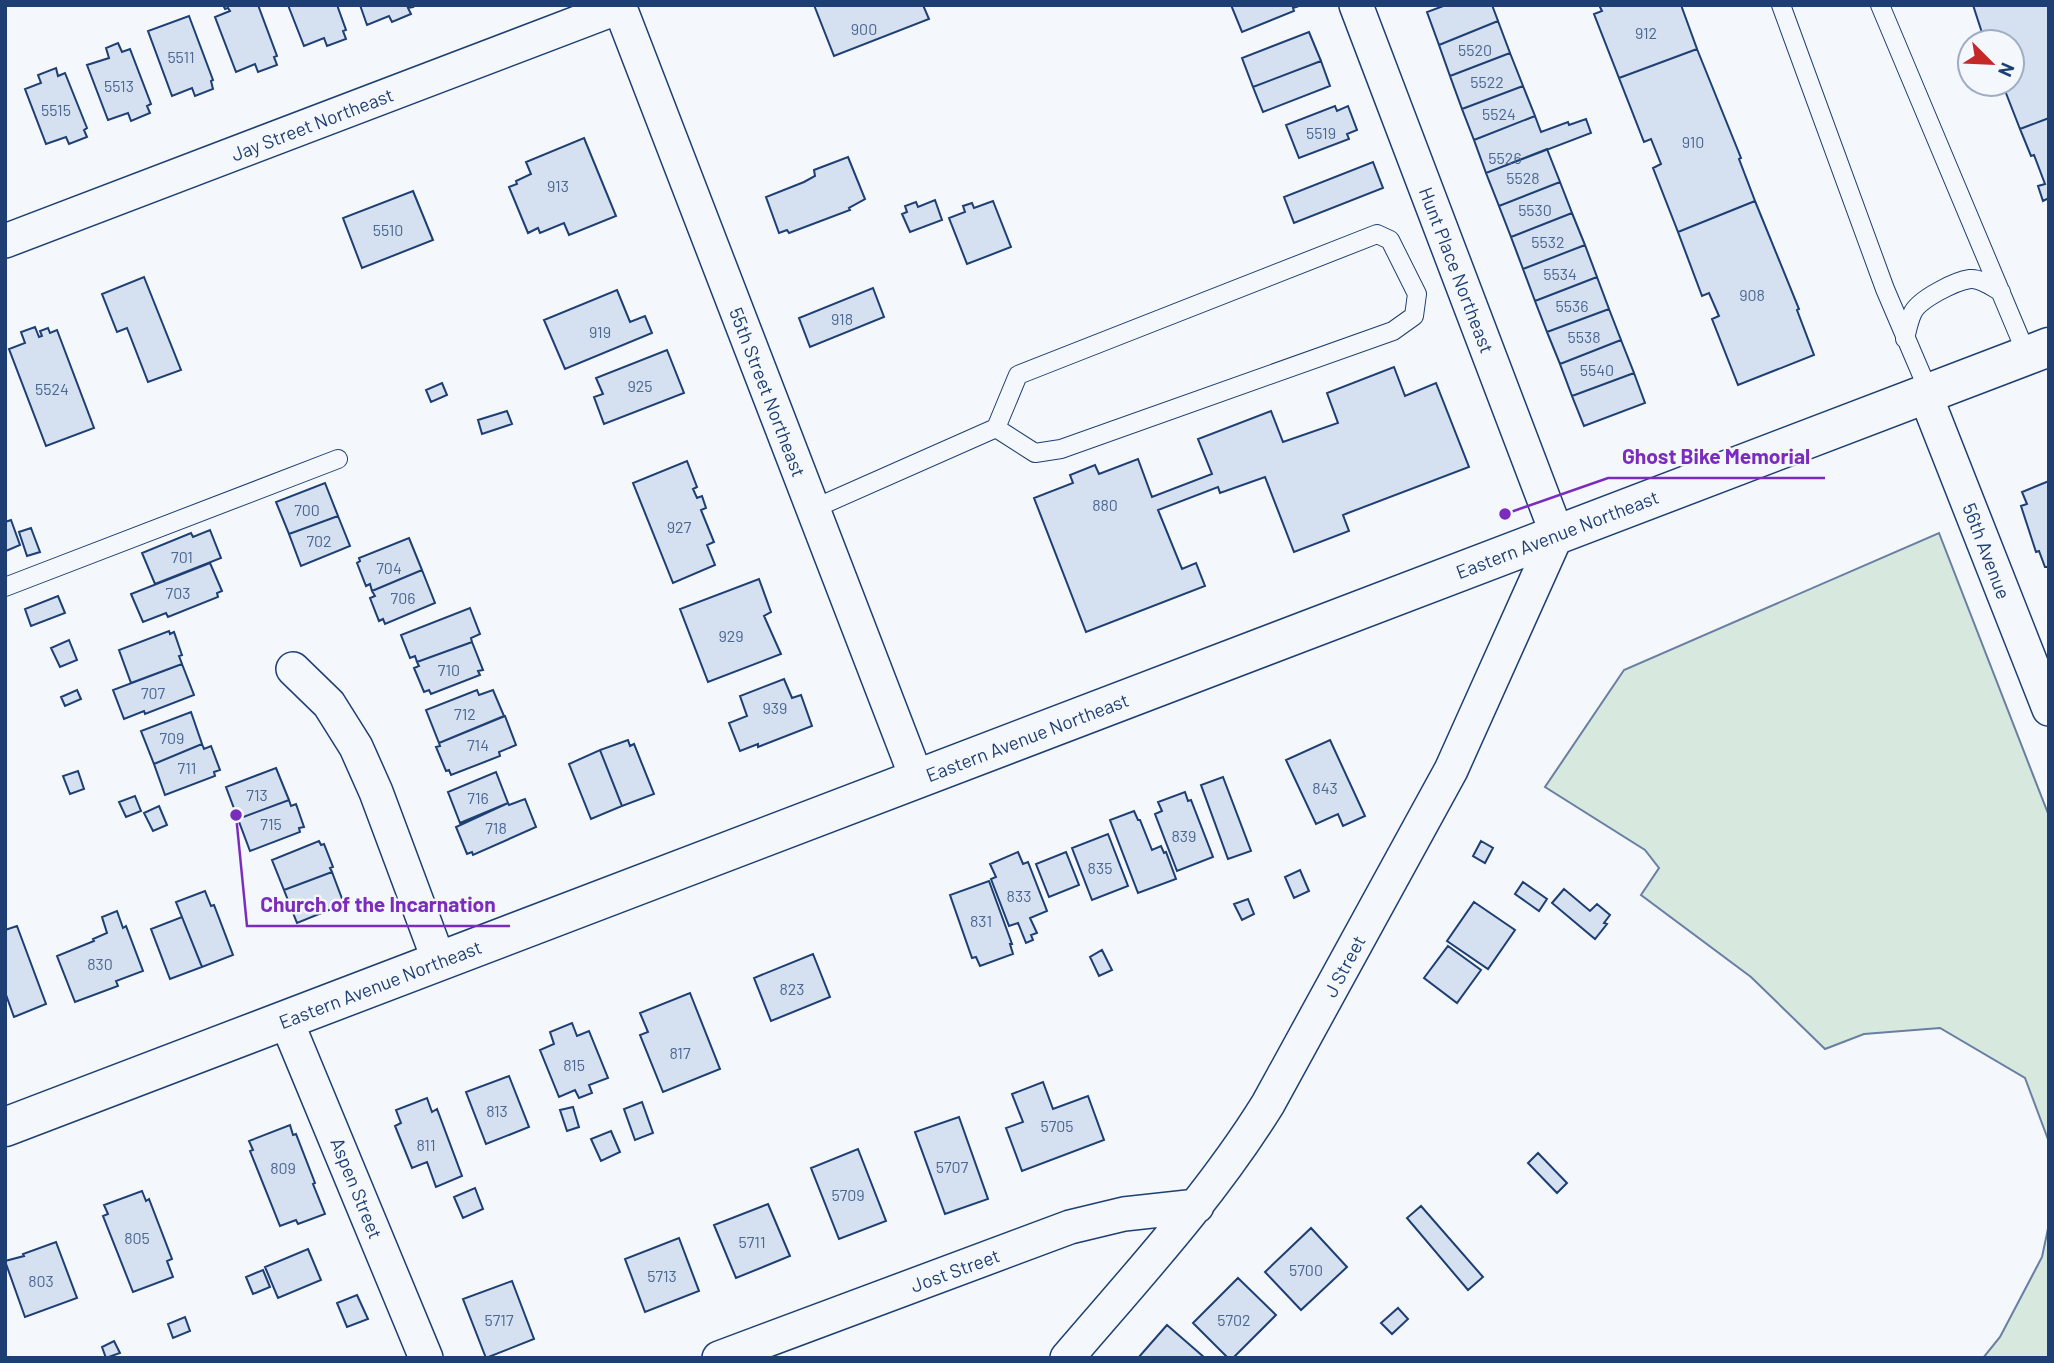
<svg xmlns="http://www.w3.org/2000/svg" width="2054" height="1363" viewBox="0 0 2054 1363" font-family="Barlow,sans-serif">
<rect width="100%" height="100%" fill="#f4f7fb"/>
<path fill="#d7e8df" stroke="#687fa3" stroke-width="2" d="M1939,533L2049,816V1142L2025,1078L1940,1028L1864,1034L1825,1049L1751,977L1641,895L1659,868L1645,850L1545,787L1624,670Z
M2049,1224V1358H1983L2000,1337L2042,1257Z"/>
<path fill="#d5e0f0" stroke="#1d3f73" stroke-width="2" d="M223,5H258L277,56L274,57L277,65L258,72L255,64L236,72L215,17L230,11L228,8L225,9Z
M288,5H337L346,30L343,31L346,39L327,46L324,38L304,46Z
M360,5H412L413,7L408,8L411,14L392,22L389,16L367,25Z
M814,5H923L929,19L834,56Z
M1231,5H1302L1293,8L1294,11L1242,32Z
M1446,5H1492L1498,21L1439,45L1427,12Z
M1599,5H1681L1697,49L1619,78L1594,14L1602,11Z
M1973,5H2049V118L2020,129L2004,88L2008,86V84H2012V42H1985Z
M189,16L213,80L211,81L213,89L195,96L192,88L172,96L148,31Z
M1498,21L1510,53L1450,76L1439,45Z
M1309,32L1321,61L1253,87L1242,58Z
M118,43L122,52L130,49L151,104L147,106L150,113L131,121L128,113L108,120L87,65L109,58L106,48Z
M1697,49L1741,158L1739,159L1755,201L1678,232L1653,168L1661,164L1651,139L1644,142L1619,78Z
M1510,53L1523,86L1462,109L1450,76Z
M1321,61L1330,86L1263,112L1253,87Z
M56,68L58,76L65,73L87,128L84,130L87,137L69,144L66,137L46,144L25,89L41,83L38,75Z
M1523,86L1535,116L1474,140L1462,109Z
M1335,106L1337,111L1348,106L1357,130L1347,134L1349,139L1299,158L1286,125Z
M1535,116L1541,132L1568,122L1569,125L1586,119L1591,133L1486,173L1474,140Z
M2049,118V198L2043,201L2038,186L2045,184L2034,155L2031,156L2020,129Z
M584,138L616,216L569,235L564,223L540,233L538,228L528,233L509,187L517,184L516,181L531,174L526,162Z
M1547,149L1560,182L1499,206L1486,173Z
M848,157L865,199L849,208L850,210L789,233L787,230L779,233L766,197L804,182L815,176L814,170Z
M1373,162L1383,188L1294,223L1284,197Z
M1560,182L1572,213L1511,237L1499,206Z
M413,191L433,240L362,268L343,218Z
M935,200L942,220L910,232L902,214L907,212L905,206L916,202L918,207Z
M993,201L1011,247L967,264L949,218L965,212L963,206L972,203L974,208Z
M1755,201L1799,309L1797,310L1814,355L1738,385L1712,319L1719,316L1709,293L1702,296L1678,232Z
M1572,213L1585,245L1523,269L1511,237Z
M1585,245L1597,277L1535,301L1523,269Z
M144,277L181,370L148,382L127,328L117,332L102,294Z
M1597,277L1609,309L1547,332L1535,301Z
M873,288L884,317L810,347L799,318Z
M617,290L630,322L645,316L652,333L565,369L544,320Z
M1609,309L1621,340L1560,364L1547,332Z
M35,327L39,337L42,336L40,331L48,328L50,333L57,330L94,428L46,446L9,349L25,343L21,332Z
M1621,340L1634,373L1572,396L1560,364Z
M667,350L684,393L604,424L594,397L603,394L596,378Z
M1394,367L1405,396L1436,383L1469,467L1348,513L1343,515L1349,531L1294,552L1265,477L1220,493L1218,487L1158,510L1182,569L1196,563L1205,586L1086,632L1034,498L1073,483L1070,475L1095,465L1099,474L1138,459L1152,497L1212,474L1198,439L1271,411L1283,442L1338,423L1327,393Z
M1634,373L1645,403L1584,426L1572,396Z
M442,383L447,395L431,402L426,390Z
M507,411L512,424L482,434L478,420Z
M687,461L697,487L693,489L697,498L702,496L706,508L701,510L714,542L707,545L715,565L673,583L633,483Z
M2049,481V567H2045L2039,551L2036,552L2021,506L2027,504L2022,492Z
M325,483L338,516L289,534L276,502Z
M338,516L350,546L301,566L289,534Z
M11,520L20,545L6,551L5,522Z
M31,528L40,552L27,556L19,532Z
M210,530L221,558L155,584L142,553L191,533L193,537Z
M409,538L422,570L372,591L370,584L366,586L357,563L360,561L359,558Z
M210,563L222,591L217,593L218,597L168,617L166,613L143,622L131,594Z
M422,570L435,603L385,624L383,619L379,621L370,598L375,596L372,591Z
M759,579L771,612L764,616L781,654L708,682L680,609Z
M58,596L65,613L31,626L25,609Z
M470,608L480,634L471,638L472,642L417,662L415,656L410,658L401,635Z
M169,631L170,634L174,632L182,655L179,656L182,664L131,683L119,650Z
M69,640L77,660L60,667L51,648Z
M472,642L483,670L478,671L480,675L431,694L429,690L424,692L414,668L419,666L417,662Z
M182,664L194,695L145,714L144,711L124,719L113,690Z
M784,679L792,698L801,695L812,726L758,747V744L740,751L729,723L747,716L740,696Z
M77,690L81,699L65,706L61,697Z
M477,690L479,695L493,690L504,716L439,743L426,710Z
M191,712L202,744L154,764L141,731Z
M505,716L516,745L499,752L500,756L451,775L449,770L446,771L436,747L440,746L439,743Z
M628,740L630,746L634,744L654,794L622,806L600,750Z
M1330,740L1365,816L1343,826L1338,814L1316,824L1286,760Z
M202,744L204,749L211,746L220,770L214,772L215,776L165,795L154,764Z
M600,750L622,806L591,819L569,764Z
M276,768L289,800L238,819L226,787Z
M78,771L84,789L70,794L63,776Z
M496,772L508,803L460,823L448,792Z
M1223,777L1251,851L1228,859L1201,785Z
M1185,792L1188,801L1191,800L1213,857L1177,871L1155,814L1162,811L1158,802Z
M135,796L141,811L126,817L119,802Z
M525,799L536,827L473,855L472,852L467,854L456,827L508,803L509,805Z
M289,800L291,806L296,804L304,827L299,828L300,832L250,851L238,819Z
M159,806L167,825L153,831L144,813Z
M1134,811L1138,820H1140L1152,850L1161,846L1164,853L1166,852L1176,879L1138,893L1110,820Z
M1108,834L1128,886L1092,900L1072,848Z
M319,841L321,845L324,844L333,867L330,868L332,872L284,890L272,860Z
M1481,841L1493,848L1485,863L1473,856Z
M1018,852L1023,864L1028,862L1047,911L1030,918L1037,933L1031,935L1033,940L1026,943L1018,923L1009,926L991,879L996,877L990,864Z
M1066,852L1079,885L1049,897L1036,864Z
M1300,870L1309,891L1294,898L1285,877Z
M332,872L344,904L297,923L284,890Z
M989,881L1012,944H1010L1013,954L980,966L976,957L972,958L950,895Z
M1523,882L1547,899L1539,911L1515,894Z
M1564,889L1590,911L1597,904L1610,915L1604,923L1607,924L1595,939L1552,903Z
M205,891L211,906L214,905L233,955L202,967L176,902Z
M1248,899L1254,914L1242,920L1234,904Z
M1474,902L1515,930L1488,969L1447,941Z
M117,911L123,928L126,926L143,971L116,981L118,986L75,1002L57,956L94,941L93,939L107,933L102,917Z
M182,917L202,967L170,979L151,929Z
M17,926L46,1004L14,1017L5,992V930Z
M1448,946L1481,970L1457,1003L1424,978Z
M1102,950L1112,970L1099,976L1090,957Z
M813,954L830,997L771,1021L754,978Z
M690,993L720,1069L663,1092L640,1035L648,1032L640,1013Z
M572,1023L577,1036L589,1031L608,1078L589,1085L592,1093L579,1098L575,1090L559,1097L540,1050L554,1044L550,1032Z
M509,1076L529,1127L486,1144L466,1092Z
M1043,1082L1053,1109L1088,1096L1104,1140L1022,1171L1006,1128L1023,1122L1012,1094Z
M427,1098L432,1112L437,1109L462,1176L436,1187L427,1162L412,1168L395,1126L401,1123L396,1110Z
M642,1102L653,1133L635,1140L624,1109Z
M573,1107L579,1127L567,1131L560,1110Z
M959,1117L988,1199L945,1214L915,1132Z
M290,1125L293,1135L296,1134L315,1183L313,1184L325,1214L298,1224L296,1220L280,1226L250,1151L253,1150L249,1141Z
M611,1131L620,1152L601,1161L591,1139Z
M858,1149L886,1221L839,1239L811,1168Z
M1538,1153L1567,1183L1557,1193L1528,1163Z
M475,1188L483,1209L463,1218L454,1197Z
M142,1191L146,1201L149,1199L172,1259L167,1261L173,1277L133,1292L103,1216L108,1214L104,1205Z
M768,1204L790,1256L736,1278L714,1225Z
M1421,1206L1483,1277L1468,1290L1407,1218Z
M1311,1228L1347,1267L1301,1310L1265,1272Z
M679,1238L699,1291L645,1312L625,1259Z
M56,1242L77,1298L25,1317L5,1261L24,1256L23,1254Z
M308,1249L321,1280L278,1298L265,1267Z
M263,1270L270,1287L253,1294L246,1277Z
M1238,1278L1276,1315L1233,1358H1228L1193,1323Z
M512,1281L534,1339L486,1358L463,1299Z
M357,1295L368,1319L347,1327L337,1303Z
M1398,1308L1408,1319L1392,1334L1381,1323Z
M185,1317L190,1331L173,1338L168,1324Z
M1167,1325L1205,1358H1138Z
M114,1341L120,1353L106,1358L102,1347Z"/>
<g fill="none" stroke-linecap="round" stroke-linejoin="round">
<defs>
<path id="lane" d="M1781,5L1885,289L1929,392
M1880,5L2027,355
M1905,339C1907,330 1909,320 1913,312C1920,299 1955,281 1970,279C1981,278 1992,287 2001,292
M813,509L996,428L1035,453L1061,449L1393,331L1414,316L1417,294L1390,240L1377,234L1018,375L996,428
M5,587L338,459"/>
<path id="street" d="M619,5L917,779
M5,241L619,7
M1925,394L2049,709
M293,669L329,704L356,747L376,792L439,961
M286,1020L426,1358
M719,1358L1070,1227L1124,1214L1197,1206
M1067,1358C1137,1276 1211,1196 1268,1104L1451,770L1557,534L1356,5"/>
<path id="secondary" d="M5,1127L2049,347"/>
</defs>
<use href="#lane" stroke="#1d3f73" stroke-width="20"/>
<use href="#street" stroke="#1d3f73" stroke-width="36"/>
<use href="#secondary" stroke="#1d3f73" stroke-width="41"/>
<use href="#lane" stroke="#f4f7fb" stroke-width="18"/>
<use href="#street" stroke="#f4f7fb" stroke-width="33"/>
<use href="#secondary" stroke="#f4f7fb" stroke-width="38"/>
</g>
<g text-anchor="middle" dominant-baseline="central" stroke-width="5" stroke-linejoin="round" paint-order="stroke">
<g font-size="16" fill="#4b6792">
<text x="864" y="28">900</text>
<text x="1646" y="32">912</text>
<text x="1475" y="49">5520</text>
<text x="181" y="56">5511</text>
<text x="1487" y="81">5522</text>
<text x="119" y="85">5513</text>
<text x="56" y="109">5515</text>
<text x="1499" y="113">5524</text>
<text x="1321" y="132">5519</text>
<text x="1693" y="141">910</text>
<text x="1505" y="157">5526</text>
<text x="1523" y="177">5528</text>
<text x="558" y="185">913</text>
<text x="1535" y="209">5530</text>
<text x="388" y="229">5510</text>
<text x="1548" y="241">5532</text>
<text x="1560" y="273">5534</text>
<text x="1752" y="294">908</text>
<text x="1572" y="305">5536</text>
<text x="842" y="318">918</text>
<text x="600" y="331">919</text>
<text x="1584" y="336">5538</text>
<text x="1597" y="369">5540</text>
<text x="640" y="385">925</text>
<text x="52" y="388">5524</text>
<text x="1105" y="504">880</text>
<text x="307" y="509">700</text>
<text x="679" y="526">927</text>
<text x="319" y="540">702</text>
<text x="182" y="556">701</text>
<text x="389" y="567">704</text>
<text x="178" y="592">703</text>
<text x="403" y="597">706</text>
<text x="731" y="635">929</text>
<text x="449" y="669">710</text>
<text x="153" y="692">707</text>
<text x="775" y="707">939</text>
<text x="465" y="713">712</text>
<text x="172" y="737">709</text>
<text x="478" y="744">714</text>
<text x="187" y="767">711</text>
<text x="1325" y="787">843</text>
<text x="257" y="794">713</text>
<text x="478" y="797">716</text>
<text x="271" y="823">715</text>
<text x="496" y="827">718</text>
<text x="1184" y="835">839</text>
<text x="1100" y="867">835</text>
<text x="1019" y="895">833</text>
<text x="981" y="920">831</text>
<text x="100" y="963">830</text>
<text x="792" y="988">823</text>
<text x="680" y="1052">817</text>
<text x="574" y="1064">815</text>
<text x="497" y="1110">813</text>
<text x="1057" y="1125">5705</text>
<text x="426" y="1144">811</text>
<text x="952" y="1166">5707</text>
<text x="283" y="1167">809</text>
<text x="848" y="1194">5709</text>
<text x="137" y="1237">805</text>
<text x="752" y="1241">5711</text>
<text x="1306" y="1269">5700</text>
<text x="662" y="1275">5713</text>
<text x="41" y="1280">803</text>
<text x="499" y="1319">5717</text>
<text x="1234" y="1319">5702</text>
</g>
<g font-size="19" fill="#1d3f73" stroke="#f4f7fb">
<text transform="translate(312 124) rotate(-21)">Jay Street Northeast</text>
<text transform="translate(1457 270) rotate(69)">Hunt Place Northeast</text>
<text transform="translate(768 392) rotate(69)">55th Street Northeast</text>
<text transform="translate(1557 534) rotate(-21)">Eastern Avenue Northeast</text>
<text transform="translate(1987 551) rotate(69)">56th Avenue</text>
<text transform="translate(1027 737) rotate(-21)">Eastern Avenue Northeast</text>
<text transform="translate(1344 966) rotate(-62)">J Street</text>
<text transform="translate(380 984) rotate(-21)">Eastern Avenue Northeast</text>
<text transform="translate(357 1188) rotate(68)">Aspen Street</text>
<text transform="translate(955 1270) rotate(-20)">Jost Street</text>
</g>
</g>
<path fill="none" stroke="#7b2cbf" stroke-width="2.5" d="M1505 514L1608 478H1825M236 815L247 926H510"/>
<g fill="#7b2cbf" stroke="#f4f7fb" stroke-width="2.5">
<circle cx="1505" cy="514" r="7"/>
<circle cx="236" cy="815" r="7"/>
</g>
<g font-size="21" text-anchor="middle" font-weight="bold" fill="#7b2cbf" stroke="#f4f7fb" stroke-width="5" stroke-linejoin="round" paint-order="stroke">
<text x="1716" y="464">Ghost Bike Memorial</text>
<text x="378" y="912">Church of the Incarnation</text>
</g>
<rect width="2054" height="1363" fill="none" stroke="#1d3f73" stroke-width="14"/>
<g transform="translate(1991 63) rotate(114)"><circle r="33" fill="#f4f7fb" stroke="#9eadc5" stroke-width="2"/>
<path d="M0-5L12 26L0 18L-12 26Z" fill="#c62828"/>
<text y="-10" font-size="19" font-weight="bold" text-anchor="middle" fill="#1d3f73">N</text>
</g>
</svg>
